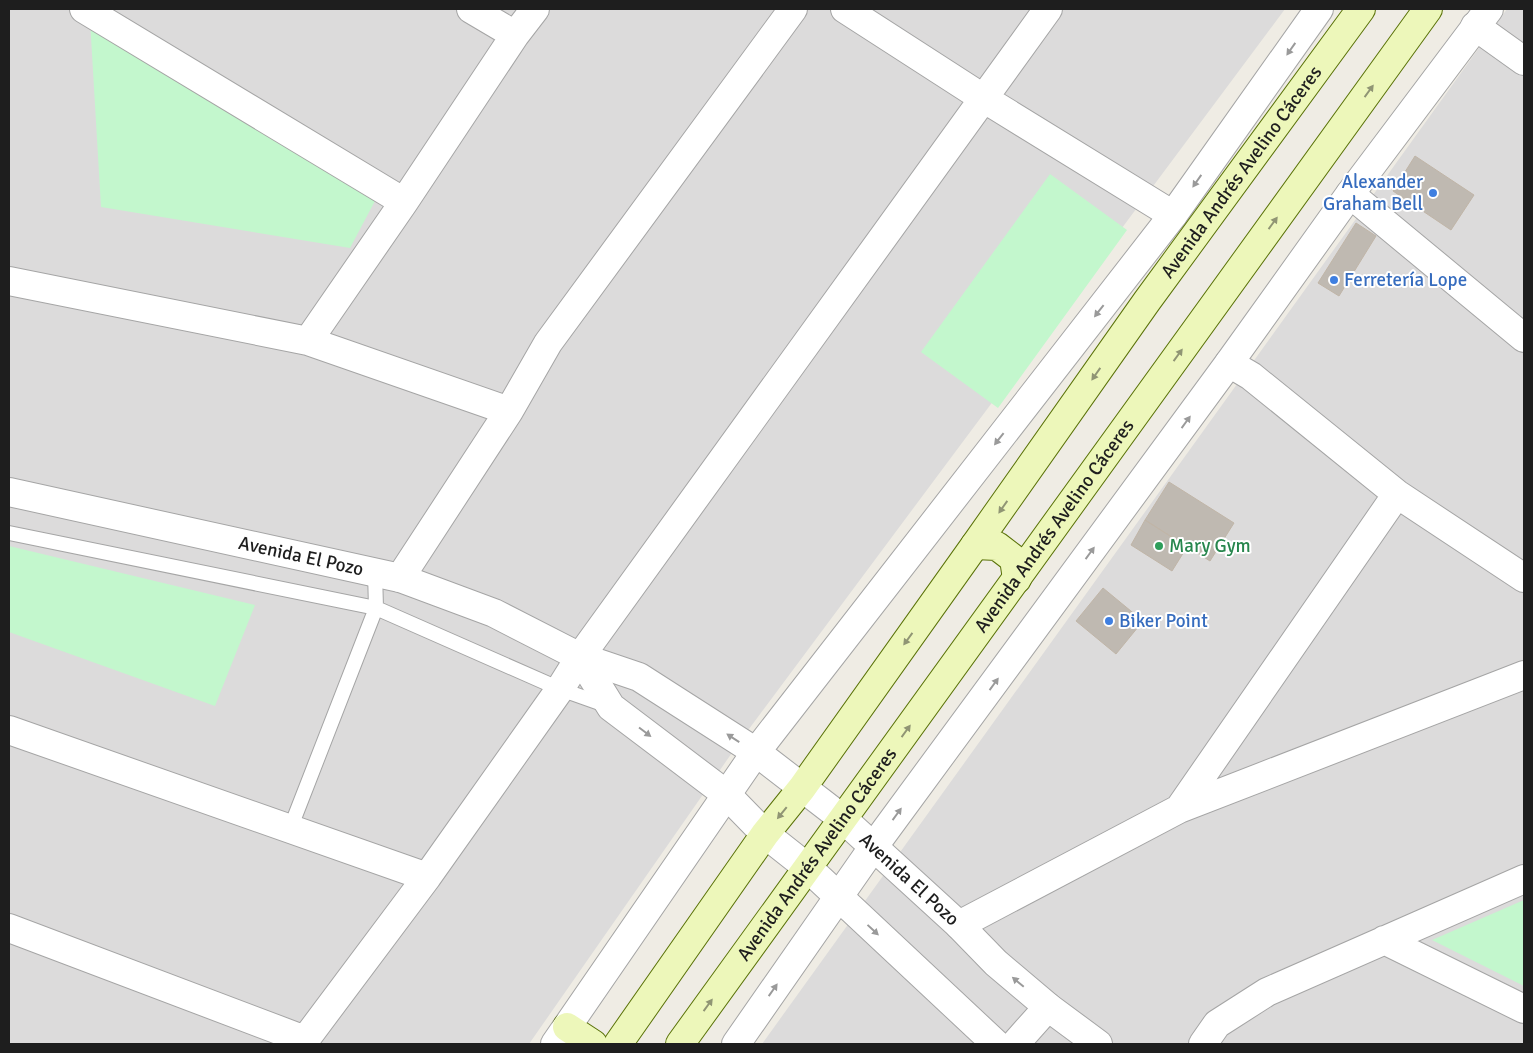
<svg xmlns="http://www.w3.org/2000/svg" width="1533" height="1053" viewBox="0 0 1533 1053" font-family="Signika,sans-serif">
<rect width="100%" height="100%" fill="#efece4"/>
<path fill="#dcdbdb" d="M9,9H1285L743,737L529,1044H9Z
M1507,9H1524V1044H762Z"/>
<path fill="#c3f7cd" d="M90,20L376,199L350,248L101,207Z
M1050,174L1127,230L998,408L921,352Z
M9,546L255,605L215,706L9,632Z
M1524,900V986L1432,940Z"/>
<path fill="#bfb9b1" stroke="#c0b5a7" d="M1415,156L1474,195L1451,230L1393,191Z
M1356,223L1376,236L1339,296L1318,283Z
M1169,482L1234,523L1210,561L1145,520Z
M1145,520L1187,547L1172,571L1131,545Z
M1103,588L1143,621L1116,654L1076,621Z"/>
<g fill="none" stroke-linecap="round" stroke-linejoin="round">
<defs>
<path id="service" d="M9,533L376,608L560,689L608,706
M290,829L376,608L375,572"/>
<path id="minor" d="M84,9L404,202
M471,9L515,35
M845,9L983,98L1173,215
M1475,26L1524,61
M1350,194L1524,338
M9,281L308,341L509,411
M308,341L404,202L515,35L535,9
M1229,363L1251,376L1397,494L1524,578
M400,578L509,411L548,343L793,9
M9,730L427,877
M1179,809L1397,494
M959,925L1179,809L1524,675
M9,928L305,1040
M1384,940L1524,1009
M302,1044L427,877L560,689L580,657L1048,9
M1015,1044L1048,1007
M1203,1044L1217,1024L1267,992L1524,879"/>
<g id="tertiary">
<path id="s1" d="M9,492L400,578L494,613L580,657L639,677L756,752L843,819L959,925L996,963L1048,1007L1098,1044"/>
<path d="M580,657L611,707L726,794L765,834L808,868L996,1044"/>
<path d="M555,1044L756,752L1173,215L1319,9"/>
<path d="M736,1044L874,846L1229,363L1350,194L1489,9"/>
</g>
<g id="secondary">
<path d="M975,545L997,546L1014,559L1017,579"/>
<path d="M567,1027L593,1044"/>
<path id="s2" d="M618,1044L765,834L802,788L975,545L1147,301L1361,9"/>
<path id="s3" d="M680,1044L1428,9"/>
</g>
</defs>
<use href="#service" stroke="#a5a5a5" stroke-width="16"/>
<use href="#minor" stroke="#a5a5a5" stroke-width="30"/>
<use href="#tertiary" stroke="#a5a5a5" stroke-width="30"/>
<use href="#secondary" stroke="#5a7208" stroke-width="30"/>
<use href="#service" stroke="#fff" stroke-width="14"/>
<use href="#minor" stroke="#fff" stroke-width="28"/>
<use href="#tertiary" stroke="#fff" stroke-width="28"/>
<use href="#secondary" stroke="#edf7ba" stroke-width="28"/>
</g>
<defs><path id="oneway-solid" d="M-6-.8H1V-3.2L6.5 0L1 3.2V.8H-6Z" transform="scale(1.25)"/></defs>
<g fill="#9a9a9a">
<use href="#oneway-solid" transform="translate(1291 49) rotate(125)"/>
<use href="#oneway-solid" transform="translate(1197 181) rotate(125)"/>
<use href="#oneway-solid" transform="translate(1099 311) rotate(128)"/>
<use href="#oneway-solid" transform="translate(1186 422) rotate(-54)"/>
<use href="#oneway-solid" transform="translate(999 439) rotate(128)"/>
<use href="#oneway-solid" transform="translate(1090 553) rotate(-54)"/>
<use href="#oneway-solid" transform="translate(994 684) rotate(-54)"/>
<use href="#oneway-solid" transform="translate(645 732) rotate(37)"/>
<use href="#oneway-solid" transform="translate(733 738) rotate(-147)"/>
<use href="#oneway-solid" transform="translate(897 814) rotate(-54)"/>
<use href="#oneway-solid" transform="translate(873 930) rotate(43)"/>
<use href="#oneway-solid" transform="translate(1018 982) rotate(-140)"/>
<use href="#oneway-solid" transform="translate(773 990) rotate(-55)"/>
</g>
<g fill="#909574">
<use href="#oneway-solid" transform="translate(1369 91) rotate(-54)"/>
<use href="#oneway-solid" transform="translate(1273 223) rotate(-54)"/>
<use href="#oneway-solid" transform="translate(1178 355) rotate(-54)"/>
<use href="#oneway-solid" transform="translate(1096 374) rotate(125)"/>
<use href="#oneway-solid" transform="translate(1003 507) rotate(125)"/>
<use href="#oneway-solid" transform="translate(908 639) rotate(126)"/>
<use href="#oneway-solid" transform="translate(906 731) rotate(-54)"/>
<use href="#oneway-solid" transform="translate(782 813) rotate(129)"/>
<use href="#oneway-solid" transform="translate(708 1005) rotate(-54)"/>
</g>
<g fill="#3f7fe0" stroke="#fff" stroke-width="2">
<circle cx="1433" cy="193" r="5"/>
<circle cx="1334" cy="280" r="5"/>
<circle cx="1109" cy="621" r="5"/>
</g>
<circle fill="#2e9e5b" stroke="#fff" stroke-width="2" cx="1159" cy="546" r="5"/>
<g text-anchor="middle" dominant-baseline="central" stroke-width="4" stroke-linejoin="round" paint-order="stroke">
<g font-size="19" fill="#1e1e1e" stroke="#fff">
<text stroke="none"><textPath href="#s2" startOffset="1072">Avenida Andrés Avelino Cáceres</textPath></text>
<text stroke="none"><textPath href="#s3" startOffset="639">Avenida Andrés Avelino Cáceres</textPath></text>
<text stroke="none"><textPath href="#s1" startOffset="299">Avenida El Pozo</textPath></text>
<text stroke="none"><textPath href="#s3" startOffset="234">Avenida Andrés Avelino Cáceres</textPath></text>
<text stroke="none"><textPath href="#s1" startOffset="998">Avenida El Pozo</textPath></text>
</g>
<g font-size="19" fill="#366cbe" stroke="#fff" text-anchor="start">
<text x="1423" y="182" text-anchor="end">Alexander<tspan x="1423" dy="22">Graham Bell</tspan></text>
<text x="1344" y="280">Ferretería Lope</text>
<text x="1119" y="621">Biker Point</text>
</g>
<g font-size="19" fill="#27864d" stroke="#fff" text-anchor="start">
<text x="1169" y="546">Mary Gym</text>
</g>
</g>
<rect width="1533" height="1053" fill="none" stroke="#1e1e1e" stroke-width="20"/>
</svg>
